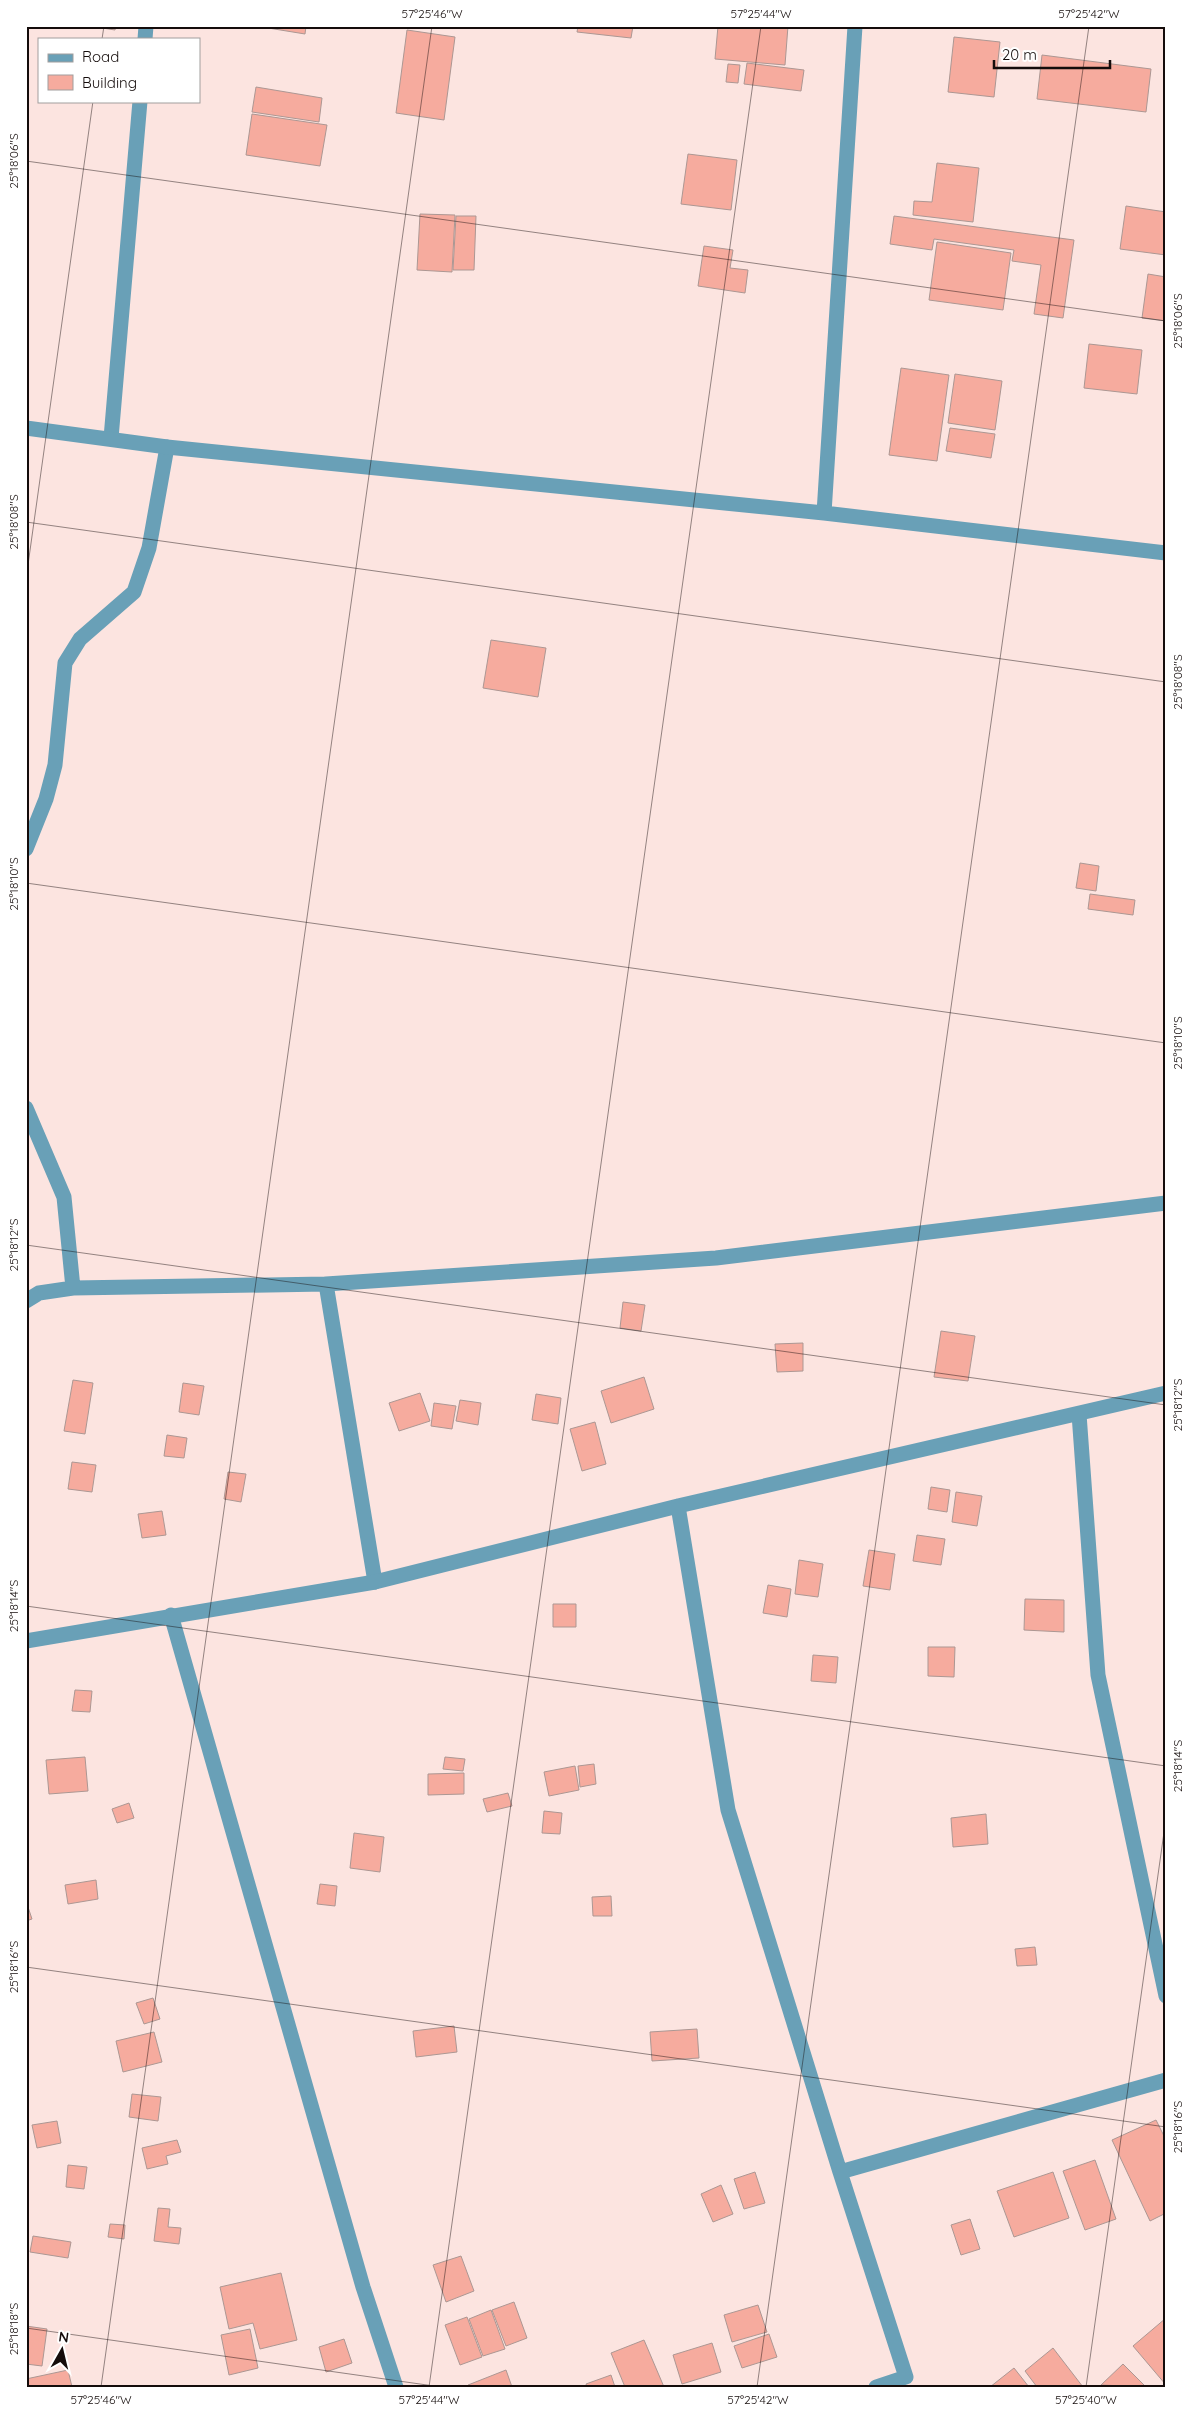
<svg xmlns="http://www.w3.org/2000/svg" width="1192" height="2413" viewBox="0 0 1192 2413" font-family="Quicksand,sans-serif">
<rect width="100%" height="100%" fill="#fce4e0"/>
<path fill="#f6ab9e" stroke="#ac9793" d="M90,26H116L115,30Z
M256,26H306L305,34Z
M578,26H633L631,38L577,32Z
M718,26H788L785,65L715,59Z
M407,30L455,37L444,120L396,113Z
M954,37L1000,42L994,97L948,92Z
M1042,55L1151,69L1146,112L1037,99Z
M747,63L804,70L801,91L744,84Z
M728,64L740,65L738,83L726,82Z
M256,87L322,98L319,122L252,112Z
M252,114L327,125L320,166L246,155Z
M688,154L737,160L731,210L681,204Z
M937,163L979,168L973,222L913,215L914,201L932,202Z
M1126,206L1166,212V255L1120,249Z
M420,214L455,215L452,272L417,270Z
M456,216H476L474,270H453Z
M894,216L1074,240L1063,318L1034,314L1041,265L1012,261L1014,250L934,239L932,250L890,244Z
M937,242L1011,253L1003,310L929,300Z
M704,246L733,250L730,268L748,270L745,293L698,286Z
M1148,274L1166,277V321L1142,318Z
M1089,344L1142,350L1137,394L1084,388Z
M901,368L949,375L937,461L889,455Z
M955,374L1002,381L995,430L948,423Z
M950,428L995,434L991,458L946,451Z
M491,640L546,648L538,697L483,688Z
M1080,863L1099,866L1096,891L1076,888Z
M1090,894L1135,900L1133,915L1088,909Z
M623,1302L645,1305L641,1331L620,1328Z
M941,1331L975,1336L968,1381L934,1377Z
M803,1343V1371L777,1372L775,1344Z
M644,1377L654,1409L611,1423L601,1391Z
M73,1380L93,1383L85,1434L64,1431Z
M183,1383L204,1386L199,1415L179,1412Z
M420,1393L430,1421L399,1431L389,1403Z
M536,1394L561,1398L558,1424L532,1420Z
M460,1400L481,1403L478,1425L456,1421Z
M434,1403L456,1406L452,1429L431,1426Z
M595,1422L606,1464L582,1471L570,1429Z
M167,1435L187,1438L184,1458L164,1456Z
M72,1462L96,1465L92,1492L68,1489Z
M228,1472L246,1474L241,1502L224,1499Z
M931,1487L950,1490L947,1512L928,1509Z
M956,1492L982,1496L977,1526L952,1522Z
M162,1511L166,1535L142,1538L138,1514Z
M917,1535L945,1539L941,1565L913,1561Z
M869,1550L895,1554L890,1590L863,1586Z
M799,1560L823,1564L818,1597L795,1594Z
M768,1585L791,1589L787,1617L763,1613Z
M1025,1599L1064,1600V1632L1024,1630Z
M553,1604H576V1627H553Z
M928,1647H955L954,1677L928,1676Z
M813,1655L838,1657L836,1683L811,1681Z
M75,1690L92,1691L90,1712L72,1711Z
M85,1757L88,1791L49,1794L46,1760Z
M445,1757L465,1759L463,1771L443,1769Z
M594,1764L596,1784L580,1787L578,1766Z
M575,1766L579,1790L549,1796L544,1772Z
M464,1773V1794L428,1795V1774Z
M508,1793L512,1806L487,1812L483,1799Z
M129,1803L134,1818L117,1823L112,1809Z
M544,1811L562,1813L560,1834L542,1833Z
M986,1814L988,1844L953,1847L951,1818Z
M354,1833L384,1837L380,1872L350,1868Z
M96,1880L98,1899L68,1904L65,1885Z
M320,1884L337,1886L335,1906L317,1904Z
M611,1896L612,1916H593L592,1897Z
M26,1901L32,1919L26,1921Z
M1035,1947L1037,1965L1017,1966L1015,1949Z
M153,1998L160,2019L144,2024L136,2003Z
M454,2026L457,2052L416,2057L413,2031Z
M697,2029L699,2058L652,2061L650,2032Z
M154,2032L162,2062L123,2072L116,2041Z
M132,2094L161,2097L158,2121L129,2117Z
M1156,2120L1166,2140V2213L1150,2221L1112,2140Z
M57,2121L61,2143L37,2148L32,2125Z
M177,2140L181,2152L166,2156L168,2164L147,2169L142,2148Z
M1095,2160L1116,2219L1085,2230L1063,2171Z
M68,2165L87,2167L84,2189L66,2187Z
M755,2172L765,2203L744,2209L734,2179Z
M1053,2172L1069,2218L1014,2237L997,2191Z
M721,2185L733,2214L713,2222L701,2194Z
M158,2208L170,2209L168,2227L181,2228L179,2244L154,2241Z
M970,2219L980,2249L961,2255L951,2225Z
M110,2224L125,2225L124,2239L108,2237Z
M33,2236L71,2242L68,2258L30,2252Z
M461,2256L474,2291L446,2302L433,2265Z
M281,2273L297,2340L260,2349L253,2323L229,2329L220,2287Z
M514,2302L527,2338L506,2346L492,2310Z
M758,2305L767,2332L732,2342L724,2315Z
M491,2310L505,2349L483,2356L469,2319Z
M467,2317L482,2357L460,2365L445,2325Z
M1166,2318V2385L1133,2346Z
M26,2326L47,2329L42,2366L26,2364Z
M250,2329L258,2368L229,2375L221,2335Z
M769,2334L777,2357L742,2368L734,2346Z
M344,2339L352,2363L326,2372L319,2347Z
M644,2340L664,2387H625L611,2353Z
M712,2343L721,2372L682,2384L673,2355Z
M1053,2348L1083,2387H1037L1025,2371Z
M1123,2364L1146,2387L1101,2385Z
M1014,2368L1029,2387H990Z
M68,2370L72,2387H26V2379Z
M506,2370L512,2387H468V2385Z
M611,2375L615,2387H587L586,2384Z"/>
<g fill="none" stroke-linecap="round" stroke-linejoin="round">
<path stroke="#69a0b7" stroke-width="15" d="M145,39L146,26
M111,438L140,101
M26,849L46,799L55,765L65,663L80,639L134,592L149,548L167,447
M26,1108L64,1197L73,1288
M326,1284L375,1582
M26,1301L39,1293L73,1288L326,1284L716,1258L1166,1203
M1079,1414L1098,1675L1166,1996
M171,1615L363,2287L396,2387"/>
<path stroke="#69a0b7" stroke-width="15" d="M26,428L167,447L824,513L1166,553
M824,513L855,26
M678,1506L728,1810L840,2172
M26,1641L375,1582L678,1506L1166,1393
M876,2387L906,2377L840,2172L1166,2080"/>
</g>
<path fill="none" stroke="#140c0b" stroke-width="1" stroke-opacity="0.45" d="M102,39L104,26M26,161L1166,321M26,522L1166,682M26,579L93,101M26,883L1166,1043M26,1245L1166,1405M26,1606L1166,1766M26,1967L1166,2127M26,2328L441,2387M101,2387L432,26M429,2387L761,26M757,2387L1089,26M1086,2387L1166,1818"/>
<rect width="1192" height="2413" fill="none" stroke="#ffffff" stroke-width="55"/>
<rect x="38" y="38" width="162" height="65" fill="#ffffff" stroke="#a19e9d"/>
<rect x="48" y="54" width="25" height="8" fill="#69a0b7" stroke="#a19e9d"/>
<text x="82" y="62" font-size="15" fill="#140c0b">Road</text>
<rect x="48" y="75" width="25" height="15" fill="#f6ab9e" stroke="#a19e9d"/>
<text x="82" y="88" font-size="15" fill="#140c0b">Building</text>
<g transform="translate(62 2350) rotate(8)" stroke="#ffffff" stroke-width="4" paint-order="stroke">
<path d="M0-4L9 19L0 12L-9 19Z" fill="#140c0b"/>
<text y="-8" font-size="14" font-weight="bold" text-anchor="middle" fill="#140c0b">N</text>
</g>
<path d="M994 60v8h116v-8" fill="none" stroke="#140c0b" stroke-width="2.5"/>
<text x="1002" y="60" font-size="15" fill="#140c0b" stroke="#ffffff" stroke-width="4" paint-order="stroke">20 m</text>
<rect x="28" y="28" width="1136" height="2358" fill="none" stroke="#140c0b" stroke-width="2"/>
<g font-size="12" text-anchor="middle" fill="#140c0b">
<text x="432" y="18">57°25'46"W</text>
<text x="761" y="18">57°25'44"W</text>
<text x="1089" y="18">57°25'42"W</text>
<text transform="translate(14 161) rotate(-90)" y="4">25°18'06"S</text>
<text transform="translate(1178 321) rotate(-90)" y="4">25°18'06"S</text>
<text transform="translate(14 522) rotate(-90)" y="4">25°18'08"S</text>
<text transform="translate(1178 682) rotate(-90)" y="4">25°18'08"S</text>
<text transform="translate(14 884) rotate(-90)" y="4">25°18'10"S</text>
<text transform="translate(1178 1043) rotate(-90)" y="4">25°18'10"S</text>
<text transform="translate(14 1245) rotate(-90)" y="4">25°18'12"S</text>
<text transform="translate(1178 1405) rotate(-90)" y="4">25°18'12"S</text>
<text transform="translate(14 1606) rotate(-90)" y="4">25°18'14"S</text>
<text transform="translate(1178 1766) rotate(-90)" y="4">25°18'14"S</text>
<text transform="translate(14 1967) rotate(-90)" y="4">25°18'16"S</text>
<text transform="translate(1178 2127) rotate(-90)" y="4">25°18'16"S</text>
<text transform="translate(14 2329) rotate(-90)" y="4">25°18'18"S</text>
<text x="101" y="2404">57°25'46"W</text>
<text x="429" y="2404">57°25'44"W</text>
<text x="758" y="2404">57°25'42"W</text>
<text x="1086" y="2404">57°25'40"W</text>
</g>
</svg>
